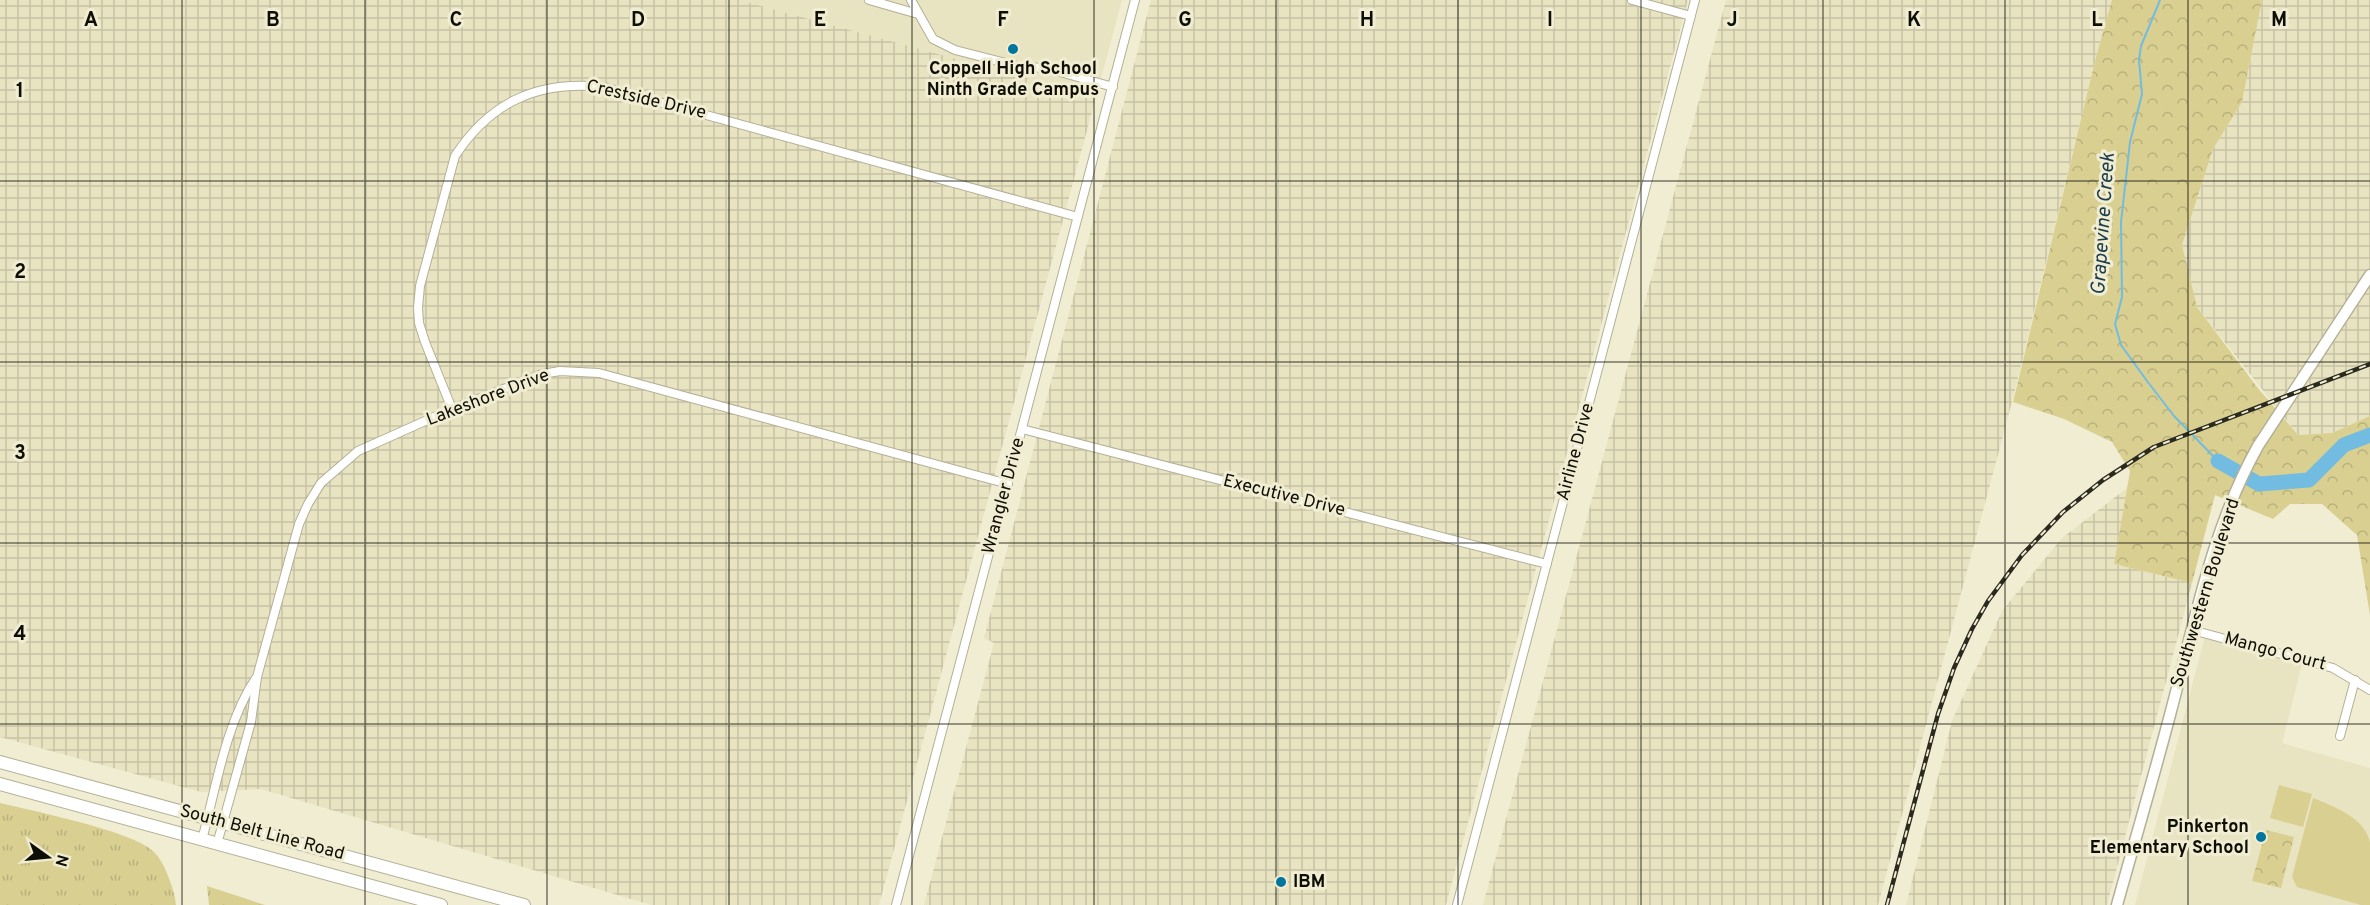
<svg xmlns="http://www.w3.org/2000/svg" width="2370" height="905" viewBox="0 0 2370 905" font-family="Overpass,sans-serif">
<defs>
<pattern id="industrial-grid" width="8" height="8" patternUnits="userSpaceOnUse" patternTransform="scale(1.5)"><rect width="8" height="8" fill="#e8e3c0"/><path d="M0 4h8M4 0v8" fill="none" stroke="#c6c2a4"/></pattern>
<pattern id="grass-tufts" width="24" height="20" patternUnits="userSpaceOnUse" patternTransform="scale(1.5)"><rect width="24" height="20" fill="#d8cf91"/><path d="M3 7l-1-3M5 7V3M7 7l1-3M15 17l-1-3M17 17v-4M19 17l1-3" fill="none" stroke="#b8b17c"/></pattern>
<pattern id="forest-crowns" width="20" height="18" patternUnits="userSpaceOnUse" patternTransform="scale(1.5)"><rect width="20" height="18" fill="#d8cf91"/><path d="M2 6a3 3 0 1 1 6 0M12 15a3 3 0 1 1 6 0" fill="none" stroke="#b8b17c"/></pattern>
</defs>
<rect width="100%" height="100%" fill="#f0edd2"/>
<path fill="#e8e3c0" d="M739,0H1122L1096,97Z
M2205,636L2302,664L2282,743L2370,768V905H2135Z"/>
<path fill="url(#industrial-grid)" d="M0,0H739L1096,97L879,905H651L261,789L201,792L0,737Z
M1151,0H1688L1446,905H924L994,643L984,638Z
M1726,0H2112L2096,57L2012,402L1878,905H1483Z
M2262,0H2370V416L2332,433L2298,435L2197,307L2182,245L2213,149L2242,102Z
M2127,488L2114,564L2192,583L2107,905H1906L1952,721L2002,611L2062,538Z"/>
<path fill="url(#grass-tufts)" d="M0,803C33,811 132,831 153,851C164,860 175,891 176,905H0Z
M207,886L265,905H209Z"/>
<path fill="url(#forest-crowns)" d="M2112,0H2262L2242,102L2213,149L2182,245L2197,307L2257,387L2298,435L2332,433L2370,416V615L2357,535L2322,504H2290L2273,519L2215,495L2192,583L2114,564L2130,471L2112,442L2064,419L2013,402L2096,57Z
M2266,830L2294,837L2281,888L2252,881Z"/>
<path fill="#d8cf91" d="M2279,785L2312,794L2303,827L2270,818Z
M2313,798C2333,806 2366,818 2370,843C2370,862 2370,885 2370,905H2361L2297,887L2292,877Z"/>
<g fill="none" stroke-linecap="round" stroke-linejoin="round">
<path stroke="#73bce1" stroke-width="2" d="M2160,0L2141,46L2139,60L2142,94L2130,142L2121,222L2122,297L2115,324L2121,345L2147,381L2174,416L2218,461"/>
<path stroke="#73bce1" stroke-width="15" d="M2218,461L2259,484L2309,480L2344,445L2370,435"/>
<defs>
<path id="minor" d="M869,0L918,14
M911,0L933,39L955,50L1021,67L1046,68L1113,87
M1632,0L1691,16
M452,409L425,342L419,323L418,308L420,286L455,156C491,101 539,80 604,87L1078,217
M1022,429L1547,564
M2192,630L2333,668L2370,690
M2340,736L2355,680
M202,840C216,788 226,722 256,678
M217,844L251,722L257,677L299,524L308,504L321,483L358,451L452,409L542,374L560,371L599,373L1008,484
M896,905L1135,0
M1457,905L1695,0"/>
<path id="tertiary" d="M2117,905C2135,840 2154,776 2171,711C2195,621 2212,528 2258,446L2370,275"/>
<path id="primary" d="M0,762L524,905
M0,784L441,905"/>
</defs>
<use href="#minor" stroke="#b3b096" stroke-width="10"/>
<use href="#tertiary" stroke="#b3b096" stroke-width="13"/>
<use href="#primary" stroke="#b3b096" stroke-width="14"/>
<use href="#minor" stroke="#fff" stroke-width="8"/>
<use href="#tertiary" stroke="#fff" stroke-width="10"/>
<use href="#primary" stroke="#fff" stroke-width="12"/>
<defs>
<path id="rail" d="M1887,905L1938,714L1954,668L1972,629L1988,601L2022,555L2063,512L2103,480L2154,447L2370,364"/>
</defs>
<use href="#rail" stroke="#2b2a1f" stroke-width="4.5"/>
<use href="#rail" stroke="#f0edd2" stroke-width="2" stroke-dasharray="7" stroke-linecap="butt"/>
</g>
<path fill="none" stroke="#0f0e05" stroke-width="1.5" stroke-opacity="0.55" d="M182,0V905M365,0V905M547,0V905M729,0V905M912,0V905M1094,0V905M1276,0V905M1458,0V905M1641,0V905M1823,0V905M2005,0V905M2188,0V905M0,181H2370M0,362H2370M0,543H2370M0,724H2370"/>
<g fill="#00769f" stroke="#f0edd2" stroke-width="2">
<circle cx="1013" cy="49" r="6"/>
<circle cx="2261" cy="837" r="6"/>
<circle cx="1281" cy="882" r="6"/>
</g>
<g text-anchor="middle" dominant-baseline="central" stroke-width="6" stroke-linejoin="round" paint-order="stroke">
<g font-size="18" font-weight="bold" fill="#0f0e05" stroke="#f0edd2">
<text x="1013" y="69">Coppell High School<tspan x="1013" dy="21">Ninth Grade Campus</tspan></text>
<text x="2249" y="827" text-anchor="end">Pinkerton<tspan x="2249" dy="21">Elementary School</tspan></text>
<text x="1293" y="882" text-anchor="start">IBM</text>
</g>
<g font-size="18" fill="#0f0e05" stroke="#f0edd2">
<text transform="translate(646 100) rotate(13)">Crestside Drive</text>
<text transform="translate(488 398) rotate(-21)">Lakeshore Drive</text>
<text transform="translate(1576 452) rotate(-75)">Airline Drive</text>
<text transform="translate(1004 496) rotate(-75)">Wrangler Drive</text>
<text transform="translate(1284 496) rotate(14)">Executive Drive</text>
<text transform="translate(2206 593) rotate(-73)">Southwestern Boulevard</text>
<text transform="translate(2275 652) rotate(15)">Mango Court</text>
<text transform="translate(262 833) rotate(15)">South Belt Line Road</text>
</g>
<g font-size="20" font-style="italic" fill="#1b3c4c" stroke="#f0edd2">
<text transform="translate(2104 224) rotate(-86)">Grapevine Creek</text>
</g>
</g>
<g font-size="20" text-anchor="middle" font-weight="bold" fill="#0f0e05" stroke="#f0edd2" stroke-width="6" stroke-linejoin="round" paint-order="stroke">
<text x="91" y="26">A</text>
<text x="273" y="26">B</text>
<text x="456" y="26">C</text>
<text x="638" y="26">D</text>
<text x="820" y="26">E</text>
<text x="1003" y="26">F</text>
<text x="1185" y="26">G</text>
<text x="1367" y="26">H</text>
<text x="1550" y="26">I</text>
<text x="1732" y="26">J</text>
<text x="1914" y="26">K</text>
<text x="2097" y="26">L</text>
<text x="2279" y="26">M</text>
<text x="20" y="97">1</text>
<text x="20" y="278">2</text>
<text x="20" y="459">3</text>
<text x="20" y="640">4</text>
</g>
<g transform="translate(48 857) rotate(105)" stroke="#f0edd2" stroke-width="4.5" paint-order="stroke">
<path d="M0-4.5L10 22L0 15L-10 22Z" fill="#0f0e05"/>
<text y="-9" font-size="16" font-weight="bold" text-anchor="middle" fill="#0f0e05">N</text>
</g>
</svg>
